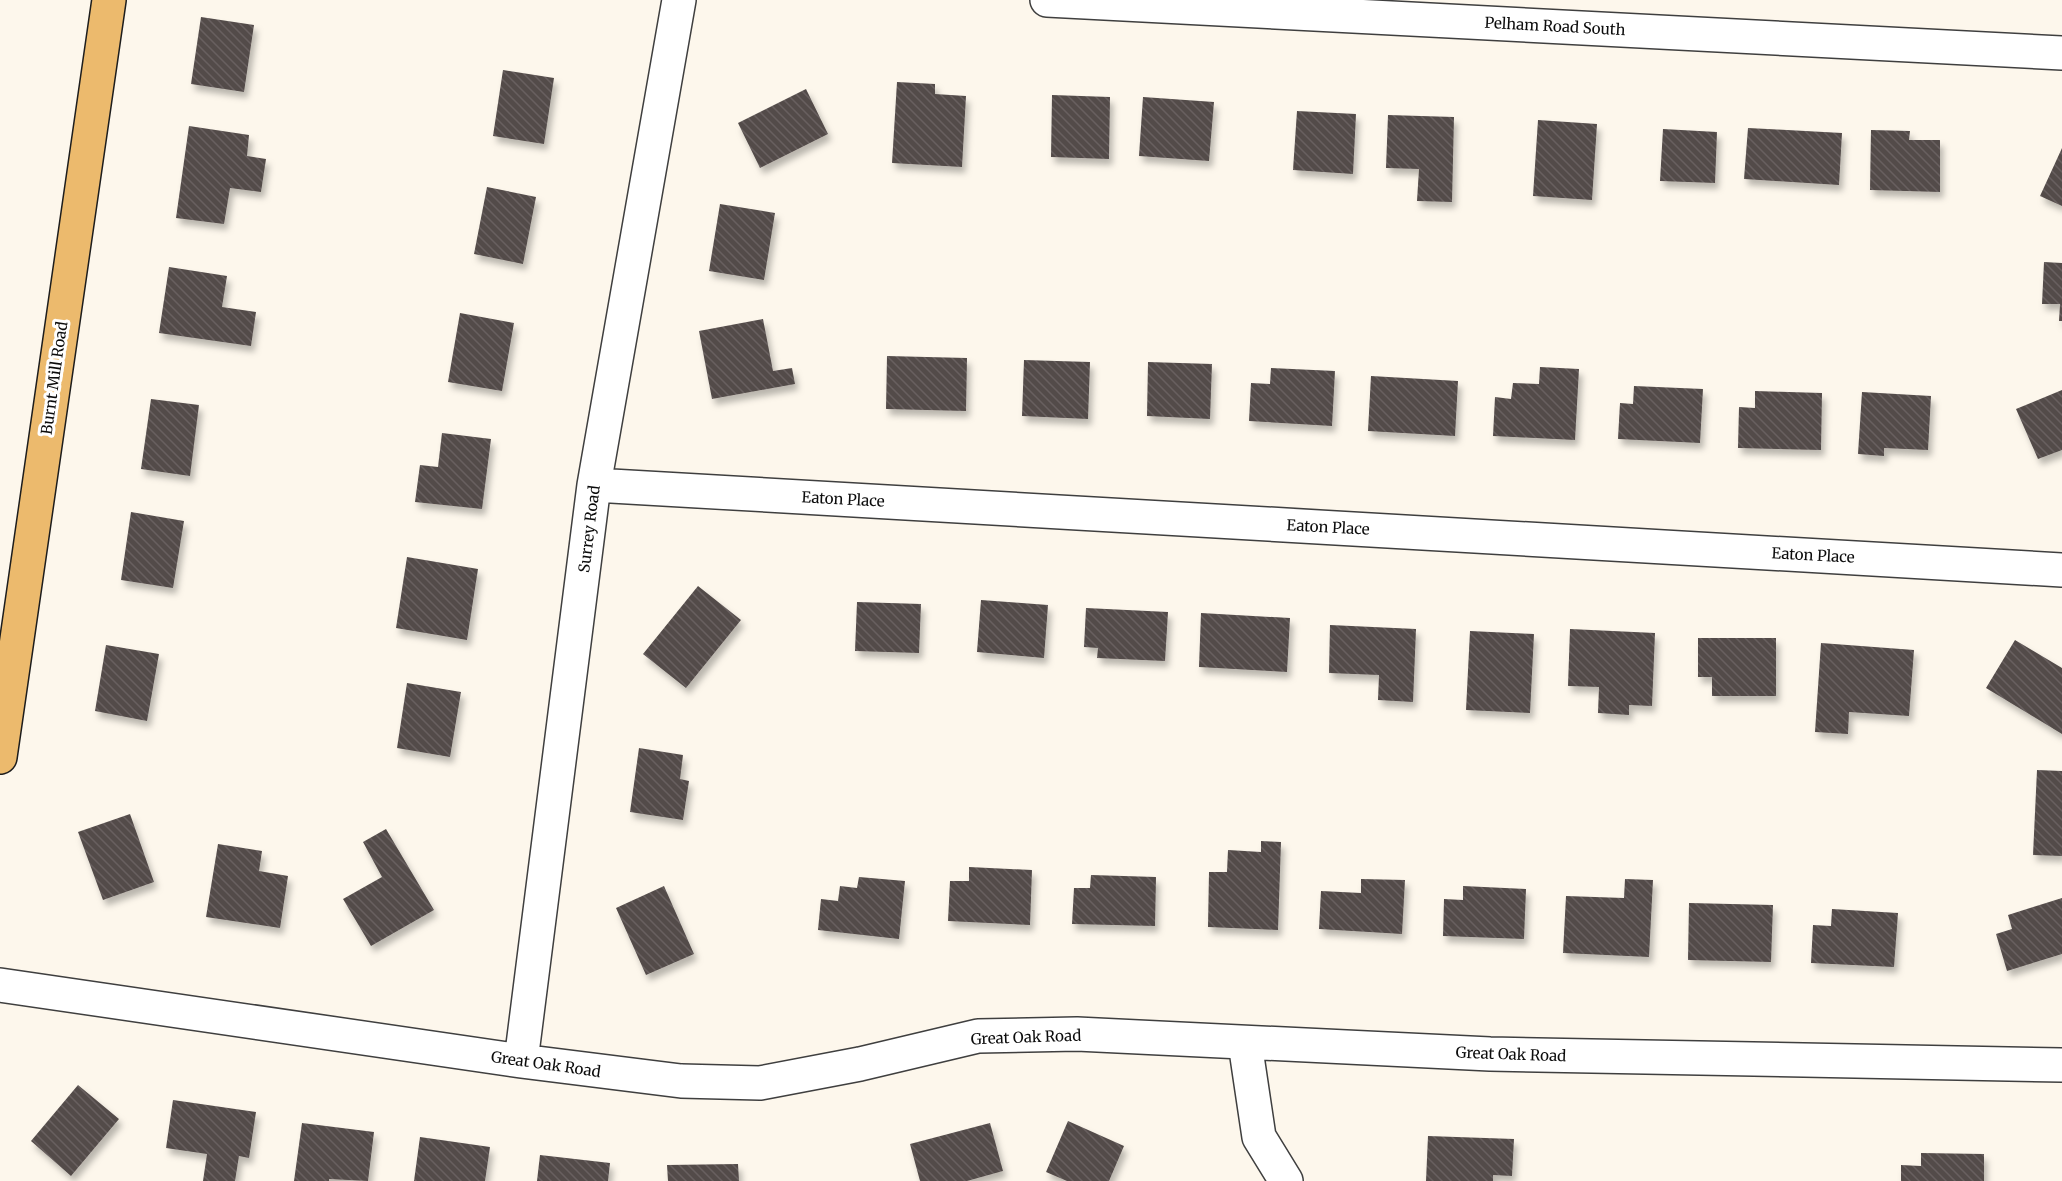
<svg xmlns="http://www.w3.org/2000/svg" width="2062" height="1181" viewBox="0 0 2062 1181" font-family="Merriweather,serif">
<defs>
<pattern id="building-back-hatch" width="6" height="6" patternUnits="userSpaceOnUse" patternTransform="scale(1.5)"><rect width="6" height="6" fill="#534b49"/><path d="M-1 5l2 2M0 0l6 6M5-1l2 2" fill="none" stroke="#67605f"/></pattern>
<filter id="shadow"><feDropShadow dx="3.5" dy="6" stdDeviation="3" flood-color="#0004"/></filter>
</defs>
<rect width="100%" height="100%" fill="#fdf7ec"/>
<path fill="url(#building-back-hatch)" filter="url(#shadow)" d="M201,17L254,25L244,92L191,84Z
M503,70L554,78L544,144L493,136Z
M897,82L935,84V94L966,96L962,167L892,163Z
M806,89L828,134L760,168L738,123Z
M1052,95L1110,97L1109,159L1051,157Z
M1143,97L1214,102L1209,161L1139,156Z
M1297,111L1356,114L1353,174L1293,170Z
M1388,115L1454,117L1452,202L1417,201L1419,169L1386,168Z
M1538,120L1597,124L1592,200L1533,196Z
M189,126L249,135L247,156L266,159L261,192L230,188L224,224L176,218Z
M1748,128L1842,133L1839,185L1744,179Z
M1663,129L1717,132L1715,183L1660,181Z
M1871,130L1910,131L1909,140H1940V192L1870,190Z
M2062,148V206L2040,196Z
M487,187L536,197L523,264L474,254Z
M720,204L775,213L764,280L709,271Z
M2044,262L2062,263V321H2059L2060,304H2042Z
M169,267L227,276L222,307L256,312L251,346L159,333Z
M460,313L514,323L502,391L448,382Z
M763,319L773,371L792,368L795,384L712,399L699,331Z
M887,356L967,358L966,411L886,409Z
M1024,360L1090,362L1088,419L1022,416Z
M1148,362L1212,364L1210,419L1147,416Z
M1540,367L1579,369L1575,440L1493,436L1495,397L1511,399L1513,383L1539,384Z
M1271,368L1335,371L1332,426L1249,421L1251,383L1270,384Z
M1371,376L1458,381L1455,436L1368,431Z
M1634,386L1703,389L1700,443L1618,439L1620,403L1633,404Z
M2062,390V450L2038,459L2016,409Z
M1755,391L1822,393L1821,450L1738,448L1739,407L1755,408Z
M1862,392L1931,396L1928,450L1884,448V456L1858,454Z
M151,399L199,405L190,476L141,469Z
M442,433L491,439L482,509L415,502L420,465L438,467Z
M131,512L184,521L173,588L121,580Z
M407,557L478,569L467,640L396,628Z
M698,586L741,620L686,688L643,654Z
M981,600L1048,605L1044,658L977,652Z
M857,602L921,604L919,653L855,651Z
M1086,608L1168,612L1165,661L1097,658L1098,648L1084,647Z
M1201,613L1290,618L1287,672L1199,667Z
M1330,625L1416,629L1413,702L1378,700L1379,675L1329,673Z
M1570,629L1655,633L1652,706L1629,705V715L1598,713L1599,687L1568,686Z
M1470,631L1534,634L1530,713L1466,710Z
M1698,638H1776V696H1712V677H1698Z
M2015,640L2062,668V734L1986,688Z
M1821,643L1914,650L1909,716L1849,712L1848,734L1815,732Z
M106,645L159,654L147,721L95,711Z
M407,683L461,692L450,757L397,748Z
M639,748L683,755L680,779L689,781L683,820L630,812Z
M2037,770L2062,771V856L2033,855Z
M130,814L154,882L103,900L78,832Z
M386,829L434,910L371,946L343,899L382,877L363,842Z
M1261,841L1281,842L1278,930L1208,927L1209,872H1227L1228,850L1261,852Z
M218,844L262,851L259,871L288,876L280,928L206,917Z
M969,867L1032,870L1030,925L948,921L950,881H969Z
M1091,875L1156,877L1155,926L1072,924L1074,888H1090Z
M859,877L905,881L899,939L818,930L821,899L838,901L840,886L857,888Z
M1361,879L1405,880L1402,934L1319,929L1321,891L1361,893Z
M1625,879L1653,880L1649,957L1563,953L1566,896L1624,898Z
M664,886L694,954L646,975L616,908Z
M1463,886L1526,889L1524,939L1443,936L1444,899L1463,900Z
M2062,898V954L2007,971L1996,934L2012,929L2008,915Z
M1689,903L1773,905L1771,962L1688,960Z
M1832,909L1898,913L1894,967L1811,963L1813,925L1831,926Z
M78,1085L119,1119L71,1176L31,1141Z
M173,1100L256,1112L249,1158L239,1156L235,1181H203L207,1154L166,1148Z
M1068,1121L1124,1146L1109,1181H1067L1046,1172Z
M302,1123L374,1132L368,1181L329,1179V1181H294Z
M990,1123L1003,1171L967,1181H920L910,1144Z
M1428,1136L1514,1139L1512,1176L1493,1175V1181H1426Z
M420,1137L490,1147L485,1181H414Z
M1921,1153L1984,1154V1181H1901V1165L1921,1166Z
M540,1155L610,1163L608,1181H537Z
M738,1164L739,1181H668L667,1165Z"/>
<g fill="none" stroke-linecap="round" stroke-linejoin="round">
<defs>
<path id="minor" d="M1047,0L2062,53
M594,485L2062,570
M0,985L521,1061L681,1081L760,1083L860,1064L978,1036L1077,1034L1490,1054L2062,1065
M1245,1043L1259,1137L1286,1181
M521,1061L594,485L679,0"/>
<path id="major" d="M0,757L109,0"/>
</defs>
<use href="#minor" stroke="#3f3f3f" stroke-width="36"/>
<use href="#major" stroke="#1d1d1d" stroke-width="36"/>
<use href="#minor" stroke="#fff" stroke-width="33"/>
<use href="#major" stroke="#ecba6d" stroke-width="33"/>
</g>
<g text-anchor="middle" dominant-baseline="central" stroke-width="6" stroke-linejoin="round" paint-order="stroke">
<g font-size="15" fill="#0c0c0c" stroke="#fff">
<text transform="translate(1555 26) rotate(3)">Pelham Road South</text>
<text transform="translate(54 378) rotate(-82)">Burnt Mill Road</text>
<text transform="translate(843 499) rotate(3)">Eaton Place</text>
<text transform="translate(1328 527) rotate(3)">Eaton Place</text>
<text transform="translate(589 529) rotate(-83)">Surrey Road</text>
<text transform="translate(1813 555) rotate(3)">Eaton Place</text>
<text transform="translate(1026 1037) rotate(-2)">Great Oak Road</text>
<text transform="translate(1511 1054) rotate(2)">Great Oak Road</text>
<text transform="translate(546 1064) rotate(8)">Great Oak Road</text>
</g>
</g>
</svg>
